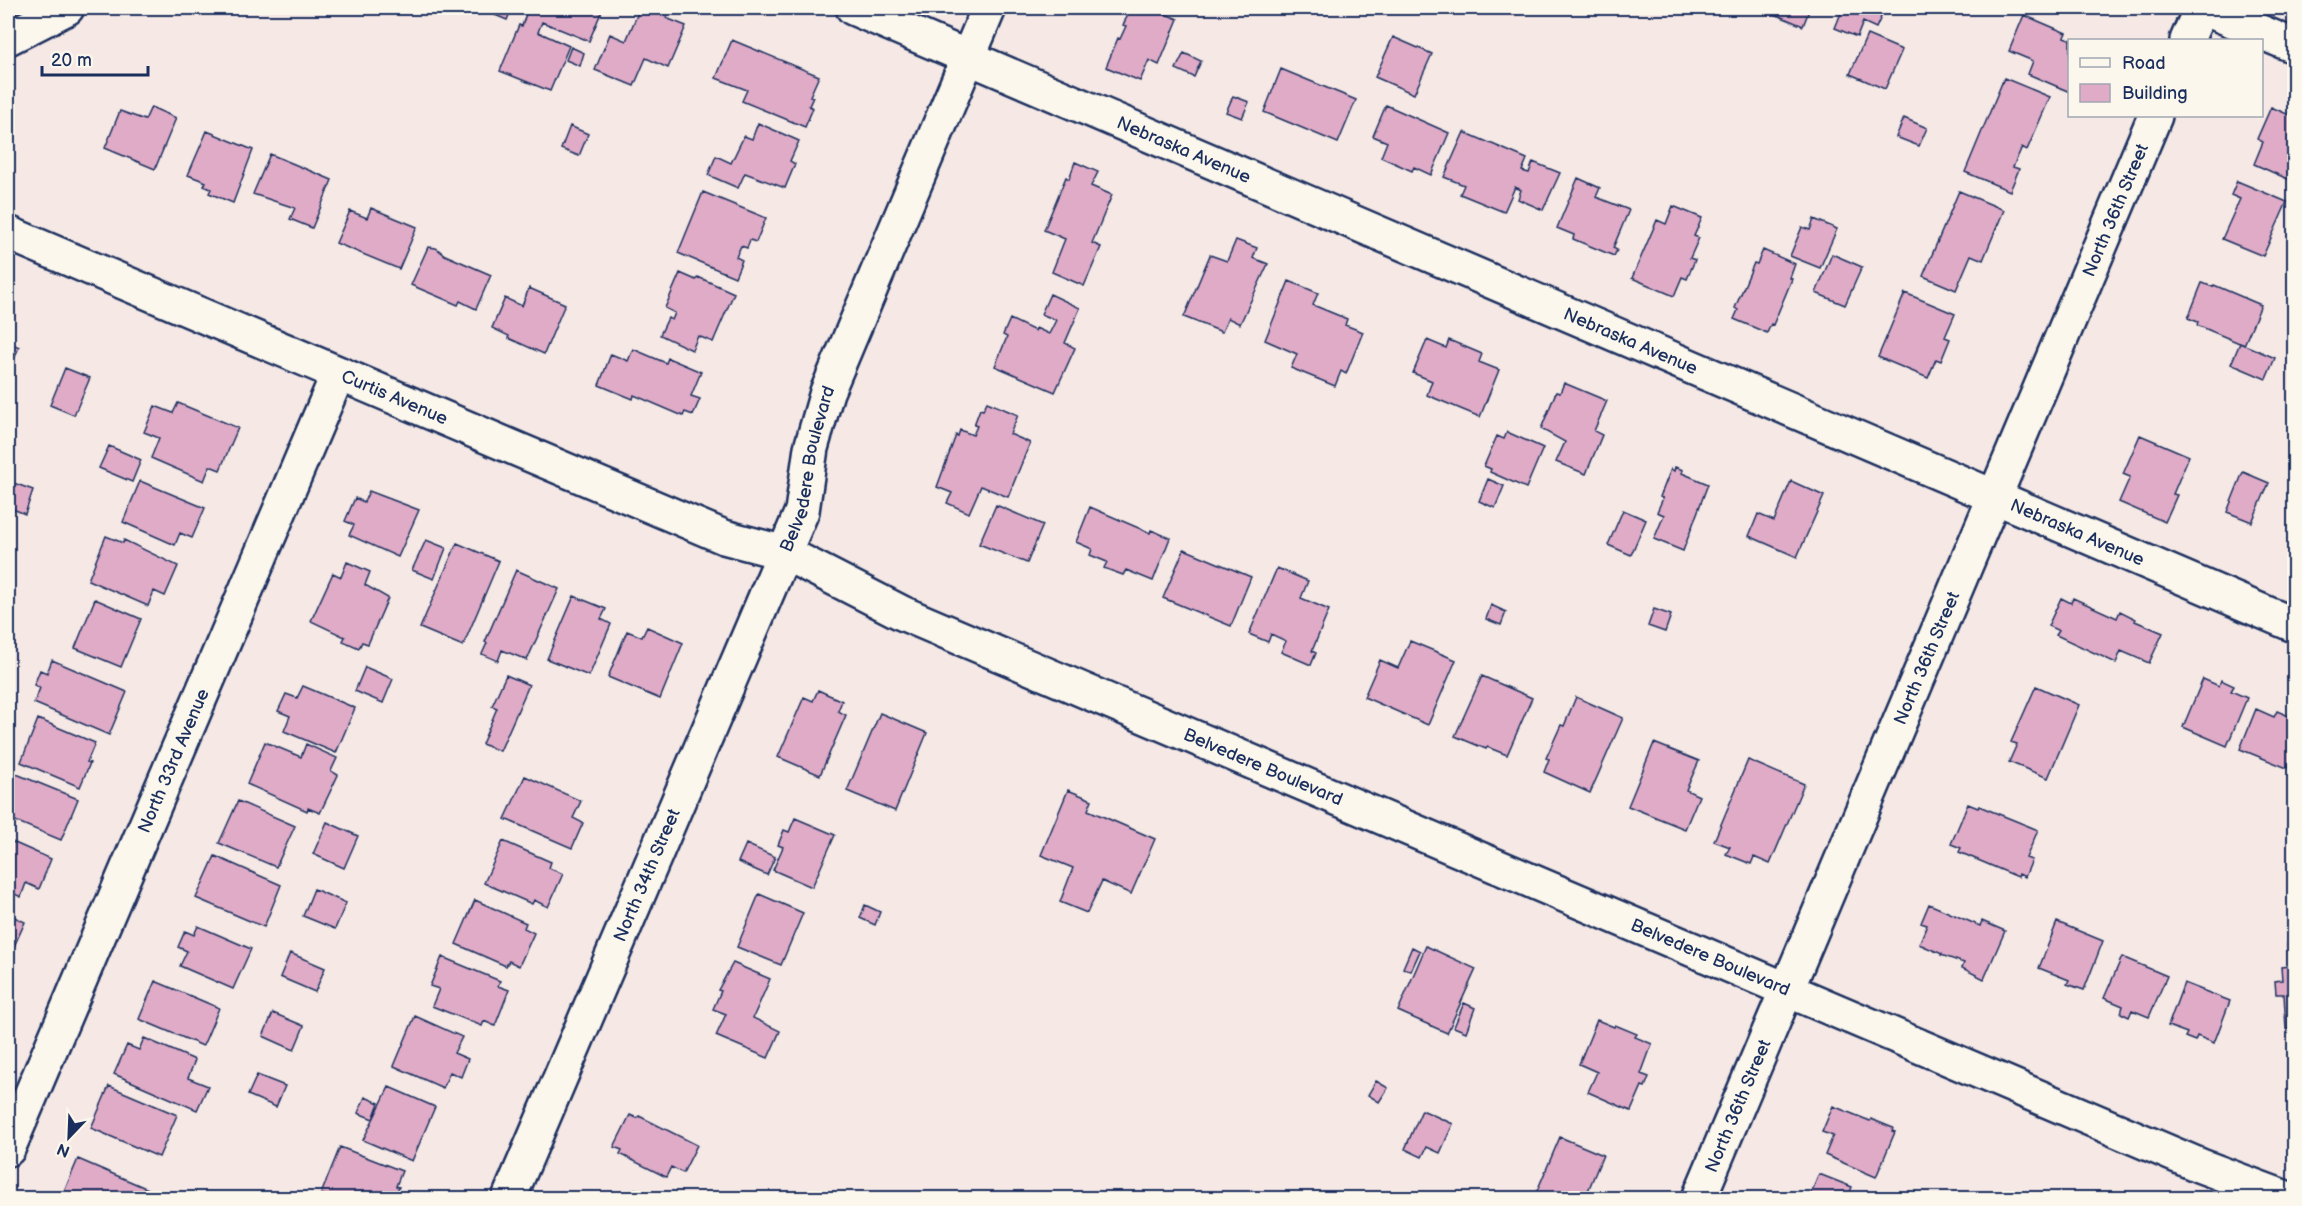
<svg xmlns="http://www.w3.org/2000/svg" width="2302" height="1206" viewBox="0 0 2302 1206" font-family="'Balsamiq Sans',sans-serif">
<rect width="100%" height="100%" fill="#f5e8e5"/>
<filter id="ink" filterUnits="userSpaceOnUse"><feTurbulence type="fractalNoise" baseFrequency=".0167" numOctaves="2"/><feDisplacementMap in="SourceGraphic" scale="12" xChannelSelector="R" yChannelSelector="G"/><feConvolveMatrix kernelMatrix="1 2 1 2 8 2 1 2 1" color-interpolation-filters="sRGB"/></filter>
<g filter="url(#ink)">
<path fill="#dfabc7" stroke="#1b2f5e" stroke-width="1.5" d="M478,8H512L507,20Z
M528,8H603L589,41L542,22L538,32L569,46L550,91L500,71L519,25L522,26Z
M640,8H657L668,12L666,18L686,26L668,68L646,58L634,86L595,70L610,34L626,41Z
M1131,8H1150L1178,19L1159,65L1149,60L1140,81L1106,67L1118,38L1120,39L1126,26L1123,25Z
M1760,8H1810L1803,26Z
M1837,8H1885L1876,28L1863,22L1857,37L1835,28L1841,13L1836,11Z
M2024,15L2066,33L2064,37L2072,40H2070V92L2028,74L2033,61L2009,51Z
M1867,35L1902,50L1885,89L1850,74Z
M1393,37L1432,54L1414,94L1375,77Z
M732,40L819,76L810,96L813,97L809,106L813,108L805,127L742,101L747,90L716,78Z
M571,47L584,53L580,66L566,60Z
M1184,53L1201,61L1194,77L1176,69Z
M1281,69L1356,100L1338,143L1264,112Z
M2004,78L2050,97L2027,150L2022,147L2013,167L2019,169L2010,191L1965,172Z
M1233,96L1249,102L1242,118L1226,112Z
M1386,105L1449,133L1431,175L1414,167L1412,171L1381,157L1387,142L1373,136Z
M151,107L176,118L155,169L105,148L120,111L145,120Z
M2271,107L2294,117V176L2292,181L2254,164L2263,142L2257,139Z
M1904,118L1927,128L1919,146L1896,137Z
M758,123L799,141L790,161L795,164L785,188L745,173L738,188L708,175L716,156L731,163L744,136L752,139Z
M570,126L588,134L579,156L561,149Z
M207,131L253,150L233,203L209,193L211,189L204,186L206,182L188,175Z
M1464,132L1527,159L1522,171L1529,173L1533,162L1560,173L1543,210L1518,199L1521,190L1515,187L1504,212L1460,194L1464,185L1444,177Z
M270,154L332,180L312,228L290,219L295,208L253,194Z
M1075,162L1098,172L1091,186L1112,195L1092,243L1101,247L1084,286L1052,272L1065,239L1044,230L1066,177L1069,179Z
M1578,178L1600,188L1596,197L1629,210L1613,248L1617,250L1614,256L1573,239L1574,235L1557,228Z
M2237,181L2287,202L2263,256L2222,239L2240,199L2231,195Z
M1959,191L2004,210L1983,260L1971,255L1956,290L1923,276Z
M703,192L766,218L756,242L750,240L747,248L741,246L736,257L742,260L735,277L678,253Z
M1673,206L1702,218L1694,236L1699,238L1690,258L1695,260L1687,279L1682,277L1674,296L1632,278L1657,220L1666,224Z
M371,208L417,227L399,269L336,243L350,211L367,218Z
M1814,219L1837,229L1820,268L1790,256L1802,227L1810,230Z
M1236,240L1257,248L1253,258L1268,264L1240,324L1228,318L1222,332L1184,317L1210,255L1227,261Z
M428,247L436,248L445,255L491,275L476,309L460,301L458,305L411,285Z
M1763,250L1795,264L1790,278L1792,279L1773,325L1771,324L1767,333L1734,319L1738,310L1735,308L1754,263L1757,264Z
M1832,254L1862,267L1845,305L1816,293Z
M680,273L696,280L698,277L734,293L713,342L698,336L692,350L660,335L668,318L672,320L675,313L665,308Z
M1289,281L1318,293L1313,305L1347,319L1345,325L1363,332L1346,374L1341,371L1335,386L1291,368L1297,354L1265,340Z
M2202,283L2213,287L2214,285L2261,305L2244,345L2197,325L2198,322L2188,318Z
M529,288L565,304L544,354L508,338L509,336L492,328L505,298L522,306Z
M1905,293L1955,314L1945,337L1950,339L1941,361L1936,359L1928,378L1878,357Z
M1050,294L1080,308L1065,343L1075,348L1055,392L995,366L1007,337L1003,335L1010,319L1035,331L1036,328L1049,334L1056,320L1041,314Z
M1427,340L1446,348L1449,340L1482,354L1479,362L1499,370L1480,417L1427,395L1432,381L1413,373Z
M8,342L19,347L8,374Z
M2240,343L2275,358L2266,379L2231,364Z
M633,349L666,363L668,358L701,372L691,396L700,399L693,415L685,412L683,416L634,395L633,399L599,385L611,354L628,361Z
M65,368L90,378L74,415L50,405Z
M1564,383L1607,401L1594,431L1602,435L1586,474L1556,462L1565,442L1541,429L1556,392L1560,393Z
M987,402L1018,415L1010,434L1030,443L1008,497L981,486L969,513L947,503L952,493L937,487L956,435L958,436L960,430L973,435L977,426L974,425L980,409L983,410Z
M178,403L238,428L220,470L210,466L204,481L151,458L159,438L144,432L155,406L173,413Z
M1507,432L1543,448L1526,488L1490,472L1491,469L1484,466L1497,436L1504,439Z
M2140,435L2189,456L2173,494L2177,495L2165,522L2119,502L2130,477L2123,474Z
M109,446L141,460L132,482L99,468Z
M1675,467L1683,470L1682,473L1708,484L1683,551L1654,539L1664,515L1657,512L1663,498L1660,497L1671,469L1674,471Z
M2243,472L2269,483L2252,522L2227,512Z
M1488,479L1504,486L1495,508L1479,501Z
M8,481L33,490L25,514L8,507Z
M140,481L205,508L192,538L180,533L175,545L123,522Z
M1791,481L1824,496L1797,557L1749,536L1758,514L1774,521Z
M369,491L419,510L398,557L349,535L354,525L345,521L355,498L364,502Z
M996,505L1043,525L1027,563L979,544Z
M1090,507L1150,533L1151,530L1170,538L1153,581L1126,570L1123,575L1104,568L1107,562L1090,555L1092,549L1076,542Z
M1623,510L1646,520L1631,555L1608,545Z
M106,536L123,543L124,540L178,566L165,596L154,591L148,606L88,580Z
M426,540L446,548L434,579L412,570Z
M457,543L499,561L463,646L420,628Z
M1184,549L1251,577L1231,626L1163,598Z
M347,562L370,572L365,585L388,598L368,644L362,642L359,648L343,641L345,637L311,621L333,573L341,577Z
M1277,568L1308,581L1301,598L1329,610L1312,651L1316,653L1311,665L1281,652L1286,641L1271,634L1268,642L1249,634Z
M516,570L559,589L527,660L502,650L498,661L482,654L487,643L485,642Z
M574,596L606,609L601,619L611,624L589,676L547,659Z
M2061,598L2071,603L2073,598L2117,618L2120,611L2136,619L2135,621L2163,633L2149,663L2121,651L2116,663L2056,635L2059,631L2048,626Z
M95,599L141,619L121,667L75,648Z
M1491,605L1506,612L1501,625L1486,619Z
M1654,609L1671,615L1665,632L1648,626Z
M647,627L683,643L660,699L608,677L627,631L642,637Z
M1410,641L1456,660L1428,725L1364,697L1380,660L1398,668Z
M52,660L127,692L109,735L34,703L40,688L34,685L40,670L47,673Z
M365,667L393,679L383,703L355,691Z
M506,675L529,685L500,751L482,744L497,708L492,706Z
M1482,676L1532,698L1507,755L1487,747L1486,749L1455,736Z
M2203,679L2219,686L2221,680L2234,686L2231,691L2247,698L2227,746L2183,727Z
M303,686L355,708L336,753L284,731L290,716L278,711L286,694L297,698Z
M2036,686L2079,705L2048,778L2009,762L2017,744L2011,742Z
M818,690L842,701L838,711L846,715L820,775L778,757L804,697L813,701Z
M1576,697L1623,718L1590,793L1544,772L1549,759L1546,758L1561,725L1564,726Z
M2256,709L2274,717L2277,711L2294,718V750L2287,768L2240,749Z
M880,713L927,733L895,811L847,791Z
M38,719L95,743L87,762L90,763L80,787L21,762Z
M265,742L301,757L306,744L337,758L331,771L338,775L320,813L308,808L307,811L247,784Z
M1654,743L1699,761L1686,790L1699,796L1685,829L1628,806Z
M1748,760L1804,784L1770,864L1754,857L1751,864L1726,854L1730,847L1714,841Z
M14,773L78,799L61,840L8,818V789Z
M525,776L581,801L573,818L583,823L572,848L505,819Z
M1068,790L1092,800L1088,810L1155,839L1131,894L1102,881L1087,913L1060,902L1073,868L1041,855Z
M238,801L295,826L276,867L219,843Z
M1968,804L1978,808L1979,806L2038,830L2026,858L2032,860L2025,877L2019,874L2018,877L1959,852L1961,848L1951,844Z
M795,818L835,835L812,887L773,870L783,847L778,845L784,830L789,832Z
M327,822L358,836L344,868L313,854Z
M8,840L51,859L39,889L26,883L21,897L8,891Z
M503,841L551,862L549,868L563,874L548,907L534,900L532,904L484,883Z
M746,844L775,857L767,875L738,862Z
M215,856L281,885L264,927L196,898Z
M314,889L346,903L335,929L303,916Z
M759,894L803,913L781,965L737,947Z
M475,900L526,923L524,928L534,933L519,966L509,961L506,966L456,944Z
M1929,904L1980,926L1982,921L2005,931L1984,979L1962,968L1964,963L1941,955L1942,954L1919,944L1927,925L1921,923Z
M865,905L880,912L875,925L860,918Z
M8,914L25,922L11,953L8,952Z
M2057,922L2103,941L2084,990L2067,984L2069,980L2039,968Z
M198,926L251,949L233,989L180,966L187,951L178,947L185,931L194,935Z
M2294,943V1029H2286L2284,994H2276L2275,981L2282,980L2281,967L2289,966L2287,944Z
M1426,946L1476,969L1447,1033L1398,1011Z
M1412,947L1420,951L1411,971L1403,968Z
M290,953L325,968L315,992L280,977Z
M442,957L500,981L498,986L509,990L495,1026L484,1021L482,1026L432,1006L439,989L430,986Z
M2122,957L2167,976L2149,1017L2132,1010L2129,1017L2121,1013L2123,1006L2104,998Z
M733,963L770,979L753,1018L780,1031L768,1058L716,1036L726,1014L713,1009L721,991L718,990Z
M155,981L219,1008L203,1046L139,1019Z
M2184,983L2230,1001L2214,1043L2197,1036L2195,1041L2185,1037L2187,1033L2168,1026Z
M1464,1003L1475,1008L1466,1032L1454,1027Z
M273,1013L304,1026L294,1050L263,1036Z
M415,1016L462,1037L454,1053L468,1059L461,1077L450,1072L443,1088L394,1066Z
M1597,1020L1614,1027L1615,1025L1637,1034L1635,1037L1652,1044L1641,1074L1649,1077L1645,1087L1642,1086L1631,1111L1588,1092L1597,1072L1579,1064Z
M144,1038L195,1060L188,1078L208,1086L197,1110L114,1074L127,1045L139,1050Z
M257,1075L285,1086L276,1107L248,1095Z
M1376,1081L1388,1088L1379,1102L1368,1095Z
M109,1086L177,1115L159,1157L91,1128Z
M389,1087L435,1107L412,1161L363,1140Z
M365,1097L379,1103L373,1119L358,1113Z
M1833,1106L1870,1121L1871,1119L1893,1128L1892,1131L1895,1132L1876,1177L1825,1155L1833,1136L1822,1132Z
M1422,1110L1453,1124L1440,1153L1427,1147L1422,1157L1405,1149Z
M630,1115L637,1118L639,1116L697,1145L683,1173L671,1167L666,1177L620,1154L622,1150L614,1147Z
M1560,1137L1603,1155L1585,1198H1534Z
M340,1147L402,1171L396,1186L399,1187L396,1193L400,1195L398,1198H331L321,1194Z
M78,1159L148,1189L144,1198H73L63,1194Z
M1819,1174L1852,1187L1848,1198H1809Z
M635,1189L659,1198H631Z"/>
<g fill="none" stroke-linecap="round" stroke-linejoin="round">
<defs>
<g id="minor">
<path id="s1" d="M853,8L2294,625"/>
<path d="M2203,8L2294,46"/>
<path d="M8,38L67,8"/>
<path d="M2187,40L2201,8"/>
<path id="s2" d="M8,233L724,537L785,553L902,613L2201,1166L2286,1198"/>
<path id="s3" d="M8,1149L338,374"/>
<path id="s4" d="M509,1198L802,511L811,448L827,392L989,8"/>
<path id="s5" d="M1699,1198L2155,116"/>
</g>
</defs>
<use href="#minor" stroke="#1b2f5e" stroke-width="38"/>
<use href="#minor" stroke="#fbf7ec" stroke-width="33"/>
</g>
</g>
<g text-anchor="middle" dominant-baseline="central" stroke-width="4.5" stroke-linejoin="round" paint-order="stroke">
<g font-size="18" fill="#1b2f5e" stroke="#fbf7ec">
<text stroke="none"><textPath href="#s1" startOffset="360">Nebraska Avenue</textPath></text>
<text stroke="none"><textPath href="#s5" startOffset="1072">North 36th Street</textPath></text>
<text stroke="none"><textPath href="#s1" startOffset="846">Nebraska Avenue</textPath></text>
<text stroke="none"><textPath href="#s2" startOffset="420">Curtis Avenue</textPath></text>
<text stroke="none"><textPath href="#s4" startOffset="789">Belvedere Boulevard</textPath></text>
<text stroke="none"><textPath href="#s1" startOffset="1332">Nebraska Avenue</textPath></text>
<text stroke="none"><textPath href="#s5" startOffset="586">North 36th Street</textPath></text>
<text stroke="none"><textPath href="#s3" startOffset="422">North 33rd Avenue</textPath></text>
<text stroke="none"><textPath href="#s2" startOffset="1365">Belvedere Boulevard</textPath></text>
<text stroke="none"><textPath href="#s4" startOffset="351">North 34th Street</textPath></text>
<text stroke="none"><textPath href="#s2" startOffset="1851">Belvedere Boulevard</textPath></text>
<text stroke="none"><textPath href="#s5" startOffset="100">North 36th Street</textPath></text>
</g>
</g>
<rect width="2302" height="1206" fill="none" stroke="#fbf7ec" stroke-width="30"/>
<rect x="15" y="15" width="2272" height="1176" fill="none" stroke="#1b2f5e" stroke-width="2" filter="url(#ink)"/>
<rect x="2068" y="39" width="195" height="78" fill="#fbf7ec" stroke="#a1a7b3" stroke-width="1.5"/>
<rect x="2080" y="58" width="30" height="9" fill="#fbf7ec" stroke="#a1a7b3" stroke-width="1.5"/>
<text x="2122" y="69" font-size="18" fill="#1b2f5e">Road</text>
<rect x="2080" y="84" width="30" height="18" fill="#dfabc7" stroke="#a1a7b3" stroke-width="1.5"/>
<text x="2122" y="99" font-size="18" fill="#1b2f5e">Building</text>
<g transform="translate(69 1137) rotate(203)" stroke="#fbf7ec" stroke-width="4.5" paint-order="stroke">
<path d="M0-4.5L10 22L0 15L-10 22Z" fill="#1b2f5e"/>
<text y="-9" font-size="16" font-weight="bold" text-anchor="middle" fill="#1b2f5e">N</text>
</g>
<path d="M42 66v9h106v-9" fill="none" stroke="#1b2f5e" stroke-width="3"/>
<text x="51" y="66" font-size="18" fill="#1b2f5e" stroke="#fbf7ec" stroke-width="4.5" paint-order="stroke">20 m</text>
</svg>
